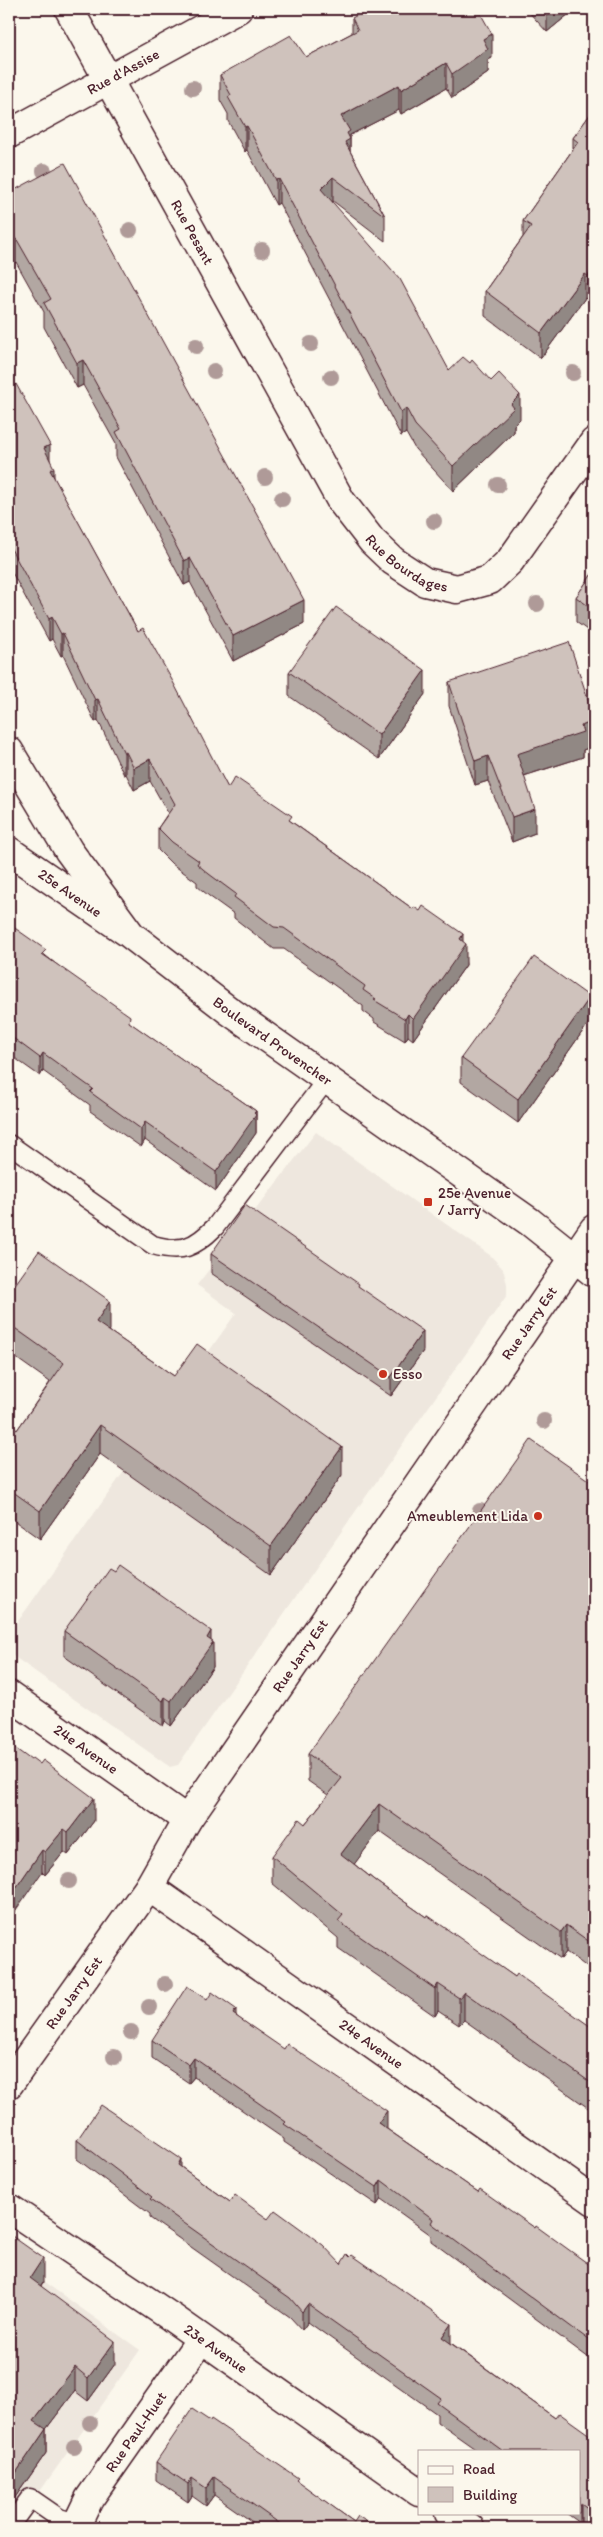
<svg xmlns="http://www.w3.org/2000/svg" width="603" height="2537" viewBox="0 0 603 2537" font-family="Itim,sans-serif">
<rect width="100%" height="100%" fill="#fbf7ec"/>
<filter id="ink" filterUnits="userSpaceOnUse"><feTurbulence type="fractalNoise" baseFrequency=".02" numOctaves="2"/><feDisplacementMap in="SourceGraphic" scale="10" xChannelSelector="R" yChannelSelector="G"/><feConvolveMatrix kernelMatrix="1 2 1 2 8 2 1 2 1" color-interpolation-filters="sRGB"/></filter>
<g filter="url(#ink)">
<path fill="#eee7de" d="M316,1132L491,1256L503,1269L507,1284V1295L178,1765L170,1767L9,1653V1634L236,1313L197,1285Z
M9,2257L140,2350L14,2528H9Z"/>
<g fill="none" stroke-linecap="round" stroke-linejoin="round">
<defs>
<path id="lane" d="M9,1144L153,1245C182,1253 194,1248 215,1227L327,1079
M9,2527L30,2498L59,2518L77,2523"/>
<g id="street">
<path id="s1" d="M69,9L341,501L372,541L393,561L425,582L457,589L490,580L510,561L594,442"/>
<path id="s2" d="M9,134L238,9"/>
<path id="s3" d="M9,851L127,932"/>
<path id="s4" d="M9,1695L187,1820"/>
<path id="s5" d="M149,1887L594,2201"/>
<path id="s6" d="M9,2208L171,2317L419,2492"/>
<path d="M449,2513L470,2528"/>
<path id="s7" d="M75,2528L89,2499L201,2339"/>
</g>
<g id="secondary">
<path id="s8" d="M9,751L69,851L131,935L228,1010L530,1222L594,1273"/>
<path id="s9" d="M9,2084L149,1887L187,1820L594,1229"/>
</g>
</defs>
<use href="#lane" stroke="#4a1f2b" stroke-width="21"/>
<use href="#street" stroke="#4a1f2b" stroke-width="31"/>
<use href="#secondary" stroke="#4a1f2b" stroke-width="31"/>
<use href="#lane" stroke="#fbf7ec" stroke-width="18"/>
<use href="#street" stroke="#fbf7ec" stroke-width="28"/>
<use href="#secondary" stroke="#fbf7ec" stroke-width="28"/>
</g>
<g fill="#af9a98">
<circle cx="193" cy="88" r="8"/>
<circle cx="44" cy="171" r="8"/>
<circle cx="130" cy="230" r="8"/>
<circle cx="262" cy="250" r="8"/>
<circle cx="311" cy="344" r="8"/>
<circle cx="196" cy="346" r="8"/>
<circle cx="214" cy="371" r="8"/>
<circle cx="573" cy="373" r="8"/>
<circle cx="331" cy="377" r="8"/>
<circle cx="265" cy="477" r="8"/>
<circle cx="498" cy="485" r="8"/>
<circle cx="282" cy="499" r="8"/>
<circle cx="434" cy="521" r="8"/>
<circle cx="537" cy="604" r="8"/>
<circle cx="544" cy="1421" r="8"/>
<circle cx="480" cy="1511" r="8"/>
<circle cx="69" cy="1881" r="8"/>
<circle cx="165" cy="1984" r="8"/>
<circle cx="149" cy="2007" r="8"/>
<circle cx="131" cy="2032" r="8"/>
<circle cx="114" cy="2057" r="8"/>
<circle cx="90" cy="2423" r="8"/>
<circle cx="74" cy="2447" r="8"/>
</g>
<path fill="#b2a7a2" stroke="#4a1f2b" d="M526,9H575L547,32Z
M352,18L492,58L488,60V73L452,98L446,88L401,114L399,110L350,135V151L385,216V241L333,201L332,202L449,370L520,419L514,425V432L453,491L415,449L406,433L401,436L279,203L276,205L247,150L245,152L228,121V114L220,100V75L306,57L352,33Z
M594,109V291L588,301L585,298L541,358L485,316V291L523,237V221L573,149V138Z
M9,193L304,624L233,661L190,582L184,585L116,457V444L83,385L77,388L44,327V312L16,262L11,265L9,261Z
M9,383L50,460L54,478L138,631L228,788L292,822L413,909L463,942L466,965L413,1040L408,1036L405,1041L374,1022V1019L363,1011V1006L284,949H274L234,918V914L209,896L197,886V882L172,864L158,850V828L168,813L150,781L134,790L126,774L124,775L98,720L95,722L63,655L61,656L52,639L49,641L9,567Z
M594,571V635L576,622V597Z
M289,672L425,694L379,759L289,696Z
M449,682L594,717V746L583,750V757L524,776L535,833L512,842L488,781L475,785L449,706Z
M9,924L46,956L130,1023L256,1111V1133L216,1191L145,1140L141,1147L90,1111V1105L43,1071L40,1076L9,1054Z
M594,962V987L591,985V967Z
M590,1021L518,1123L461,1082V1058Z
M211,1254L359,1287L423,1351L391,1396L211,1273Z
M9,1293L110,1330L109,1331L174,1376L342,1475L271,1575L100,1454L40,1539L9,1517V1424L17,1430L50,1382L9,1353Z
M594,1484V1972L566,1952L561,1959L379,1831L354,1864L378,1883L426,1917L515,1977L594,2029V2112L464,2020L459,2025L438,2011L435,2016L338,1948V1938L272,1883V1856L305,1824L328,1795L308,1781V1754Z
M64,1631L211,1641L213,1667L171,1726L165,1721L163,1726L64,1656Z
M9,1744L94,1821L68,1855L64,1852L45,1875L42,1872Z
M207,2000L236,2016L387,2129L478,2192L535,2228L594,2268V2358L590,2356L589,2358L431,2241V2235L381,2199L377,2205L284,2142V2139L194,2077L189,2083L152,2058V2040Z
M77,2140L181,2167L230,2202L268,2219L341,2264L451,2343L555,2418L594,2438V2528H590L581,2522L580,2523L566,2513H579V2451H478L437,2422V2414L308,2322L302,2330L290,2317L150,2218V2214L77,2159Z
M9,2234L43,2282L41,2286L115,2364L88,2401L75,2391L46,2429V2453L9,2506Z
M156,2462L298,2482L354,2522L376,2528H261L214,2495L206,2506L192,2496L188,2502L156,2480Z"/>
<path fill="#918884" stroke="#4a1f2b" d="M547,9H575L547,32Z
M492,34V58L488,60V73L452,98V74L483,39Z
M446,63V88L401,114V90Z
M399,85V110L350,135V164L345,166L341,116Z
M247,126V150L245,152V127Z
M333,177V201L321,214V189Z
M279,179V203L276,205V180Z
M16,238V262L11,265V240Z
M594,267V291L588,301V276Z
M585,274V298L541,358V333Z
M83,360V385L77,388V363Z
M520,395V419L514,425V432L453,491V466L511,404Z
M406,408V433L401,436V412Z
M50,445V467L44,448Z
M54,468V489L50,470Z
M190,558V582L184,585V561Z
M304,600V624L233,661V636Z
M52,617V639L49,641V619Z
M63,633V655L61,656V634Z
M425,670V694L379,759V735Z
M98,699V720L95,722V700Z
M594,721V746L583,750V757L517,778V754L581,726Z
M126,752V774L124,775V753Z
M488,756V781L475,785V761Z
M150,759V781L134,790V768Z
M535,809V833L512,842V817Z
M463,934V947L466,944V965L413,1040V1019Z
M590,997V1021L518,1123V1099Z
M408,1014V1036L405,1041V1019Z
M43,1053V1071L40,1076V1058Z
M256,1111V1133L216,1191V1172Z
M145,1122V1140L141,1147V1129Z
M110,1301V1330L96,1350V1322Z
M423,1331V1351L391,1396V1377Z
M100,1425V1454L40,1539V1511Z
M342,1447V1475L271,1575V1546Z
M211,1631V1645L213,1642V1667L171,1726V1701Z
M165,1697V1721L163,1726V1701Z
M94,1798V1821L68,1855V1832Z
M379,1804V1831L341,1882V1854Z
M64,1829V1852L45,1875V1852Z
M42,1850V1872L9,1920V1898Z
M566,1925V1952L561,1959V1932Z
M438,1984V2011L435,2016V1989Z
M464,1992V2020L459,2025V1998Z
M236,2009V2027L233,2014Z
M194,2058V2077L189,2083V2065Z
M387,2111V2130L378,2123Z
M181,2159V2177L178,2165Z
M381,2180V2199L377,2205V2187Z
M43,2258V2282L30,2301V2278Z
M308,2304V2322L302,2330V2312Z
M451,2324V2343L442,2356V2337Z
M590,2337V2356L589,2358V2340Z
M115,2341V2364L88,2401V2378Z
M75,2367V2391L34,2445V2421Z
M46,2429V2453L9,2506V2483Z
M214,2477V2495L206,2506V2488Z
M192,2478V2496L188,2502V2484Z
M581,2503V2522L580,2523V2505Z"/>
<path fill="#cfc2bc" stroke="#4a1f2b" d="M368,9H478L492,34L483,39L488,49L452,74L446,63L401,90L399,85L341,116L350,131L347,133L350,139L345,142L385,216L333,177L321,189L400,279L449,370L463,357L470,363L472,360L491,381L499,373L520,395L511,404L514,408L453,466L415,425L406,408L401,412L279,179L276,180L247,126L245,127L228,97L231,95L220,75L291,35L306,57L358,30L352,18Z
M594,109V267L588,276L585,274L541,333L485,291L531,226L523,221L578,142L573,138Z
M65,163L304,600L233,636L190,558L184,561L116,432L121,429L83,360L77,363L44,303L51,299L16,238L11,240L9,236V193Z
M9,383L11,387L16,384L50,445L44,448L54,468L50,470L138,631L143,628L172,680L228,788L235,777L292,816L289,820L413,909L414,907L420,911L423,906L463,934L460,939L466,944L413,1019L408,1014L405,1019L374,1000L376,999L363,990L365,986L284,928L274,927L234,897L236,894L209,874L197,864L199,861L172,842L158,828L175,804L150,759L134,768L126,752L124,753L98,699L95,700L63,633L61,634L52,617L49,619L9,545Z
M594,571V610L576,597Z
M336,607L425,670L379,735L289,672Z
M569,642L594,717V721L581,726L583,732L517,754L535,809L512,817L488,756L475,761L449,682Z
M9,924L46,950L42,954L130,1016L129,1022L256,1111L254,1113L256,1115L216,1172L145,1122L141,1129L90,1092L93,1089L43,1053L40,1058L9,1035Z
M534,957L590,997L518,1099L461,1058Z
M594,962V969L591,967Z
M245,1205L359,1284L358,1286L423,1331L391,1377L211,1254Z
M39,1251L110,1301L96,1322L174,1376L197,1344L342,1447L271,1546L100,1425L40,1511L9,1489V1424L17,1430L64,1363L9,1324V1293Z
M531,1440L594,1484V1945L566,1925L561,1932L379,1804L341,1854L378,1883L426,1917L427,1915L515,1977L517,1974L594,2029V2085L464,1992L459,1998L438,1984L435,1989L338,1921L343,1915L272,1856L299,1819L305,1824L342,1778L308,1754Z
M118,1565L211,1631L207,1638L213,1642L171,1701L165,1697L163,1701L64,1631L109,1568L114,1571Z
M9,1744L31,1760L32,1758L40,1764L43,1760L94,1798L68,1832L64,1829L45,1852L42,1850L9,1898Z
M187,1986L207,2000L212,1992L236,2009L233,2014L284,2049L287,2044L387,2111L378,2123L478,2192L480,2189L535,2228L536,2226L594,2268V2340L590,2337L589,2340L431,2223L433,2219L381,2180L377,2187L284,2124L286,2122L194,2058L189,2065L152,2040Z
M101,2105L181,2159L178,2165L230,2202L235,2195L268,2219L275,2210L323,2245L341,2264L347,2254L350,2257L352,2255L451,2324L442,2337L555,2418L559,2413L594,2438V2513L581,2503L580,2505H579V2451H503L437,2403L441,2398L308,2304L302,2312L290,2298L150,2199L152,2197L77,2140Z
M9,2234L43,2258L30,2278L115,2341L88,2378L75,2367L34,2421L46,2429L9,2483Z
M192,2409L210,2421L211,2419L298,2478L296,2480L354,2522L358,2516L376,2528H286L214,2477L206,2488L192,2478L188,2484L156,2462Z"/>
</g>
<g fill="#c8321e" stroke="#fbf7ec" stroke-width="2">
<rect x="423" y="1197" width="10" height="10" rx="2.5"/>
<circle cx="383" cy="1374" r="5"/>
<circle cx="538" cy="1516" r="5"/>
</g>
<g text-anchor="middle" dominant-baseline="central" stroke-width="4" stroke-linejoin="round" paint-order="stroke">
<g font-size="15" fill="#4a1f2b" stroke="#fbf7ec">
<text stroke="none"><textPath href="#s2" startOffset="130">Rue d'Assise</textPath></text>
<text stroke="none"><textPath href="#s1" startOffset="255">Rue Pesant</textPath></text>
<text stroke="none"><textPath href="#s1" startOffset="655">Rue Bourdages</textPath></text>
<text stroke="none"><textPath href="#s3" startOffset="74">25e Avenue</textPath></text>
<text stroke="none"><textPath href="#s8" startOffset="398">Boulevard Provencher</textPath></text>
<text stroke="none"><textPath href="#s9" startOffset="922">Rue Jarry Est</textPath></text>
<text stroke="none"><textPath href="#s9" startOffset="518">Rue Jarry Est</textPath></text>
<text stroke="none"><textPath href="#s4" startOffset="94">24e Avenue</textPath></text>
<text stroke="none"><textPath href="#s9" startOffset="112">Rue Jarry Est</textPath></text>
<text stroke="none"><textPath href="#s5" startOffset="272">24e Avenue</textPath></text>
<text stroke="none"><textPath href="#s6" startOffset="250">23e Avenue</textPath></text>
<text stroke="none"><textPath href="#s7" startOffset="114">Rue Paul-Huet</textPath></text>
</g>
<g font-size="15" fill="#4a1f2b" stroke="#fbf7ec" text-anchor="start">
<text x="438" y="1193">25e Avenue<tspan x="438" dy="17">/ Jarry</tspan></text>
<text x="393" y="1374">Esso</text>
<text x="528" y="1516" text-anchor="end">Ameublement Lida</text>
</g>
</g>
<rect width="603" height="2537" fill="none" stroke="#fbf7ec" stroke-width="30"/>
<rect x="15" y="15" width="573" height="2507" fill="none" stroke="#4a1f2b" stroke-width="2" filter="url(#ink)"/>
<rect x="418" y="2450" width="162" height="65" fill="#fbf7ec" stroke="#b4a19f"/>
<rect x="428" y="2466" width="25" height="8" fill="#fbf7ec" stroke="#b4a19f"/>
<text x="463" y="2474" font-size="15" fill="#4a1f2b">Road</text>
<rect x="428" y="2487" width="25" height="15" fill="#cfc2bc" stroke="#b4a19f"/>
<text x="463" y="2500" font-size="15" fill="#4a1f2b">Building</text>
</svg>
